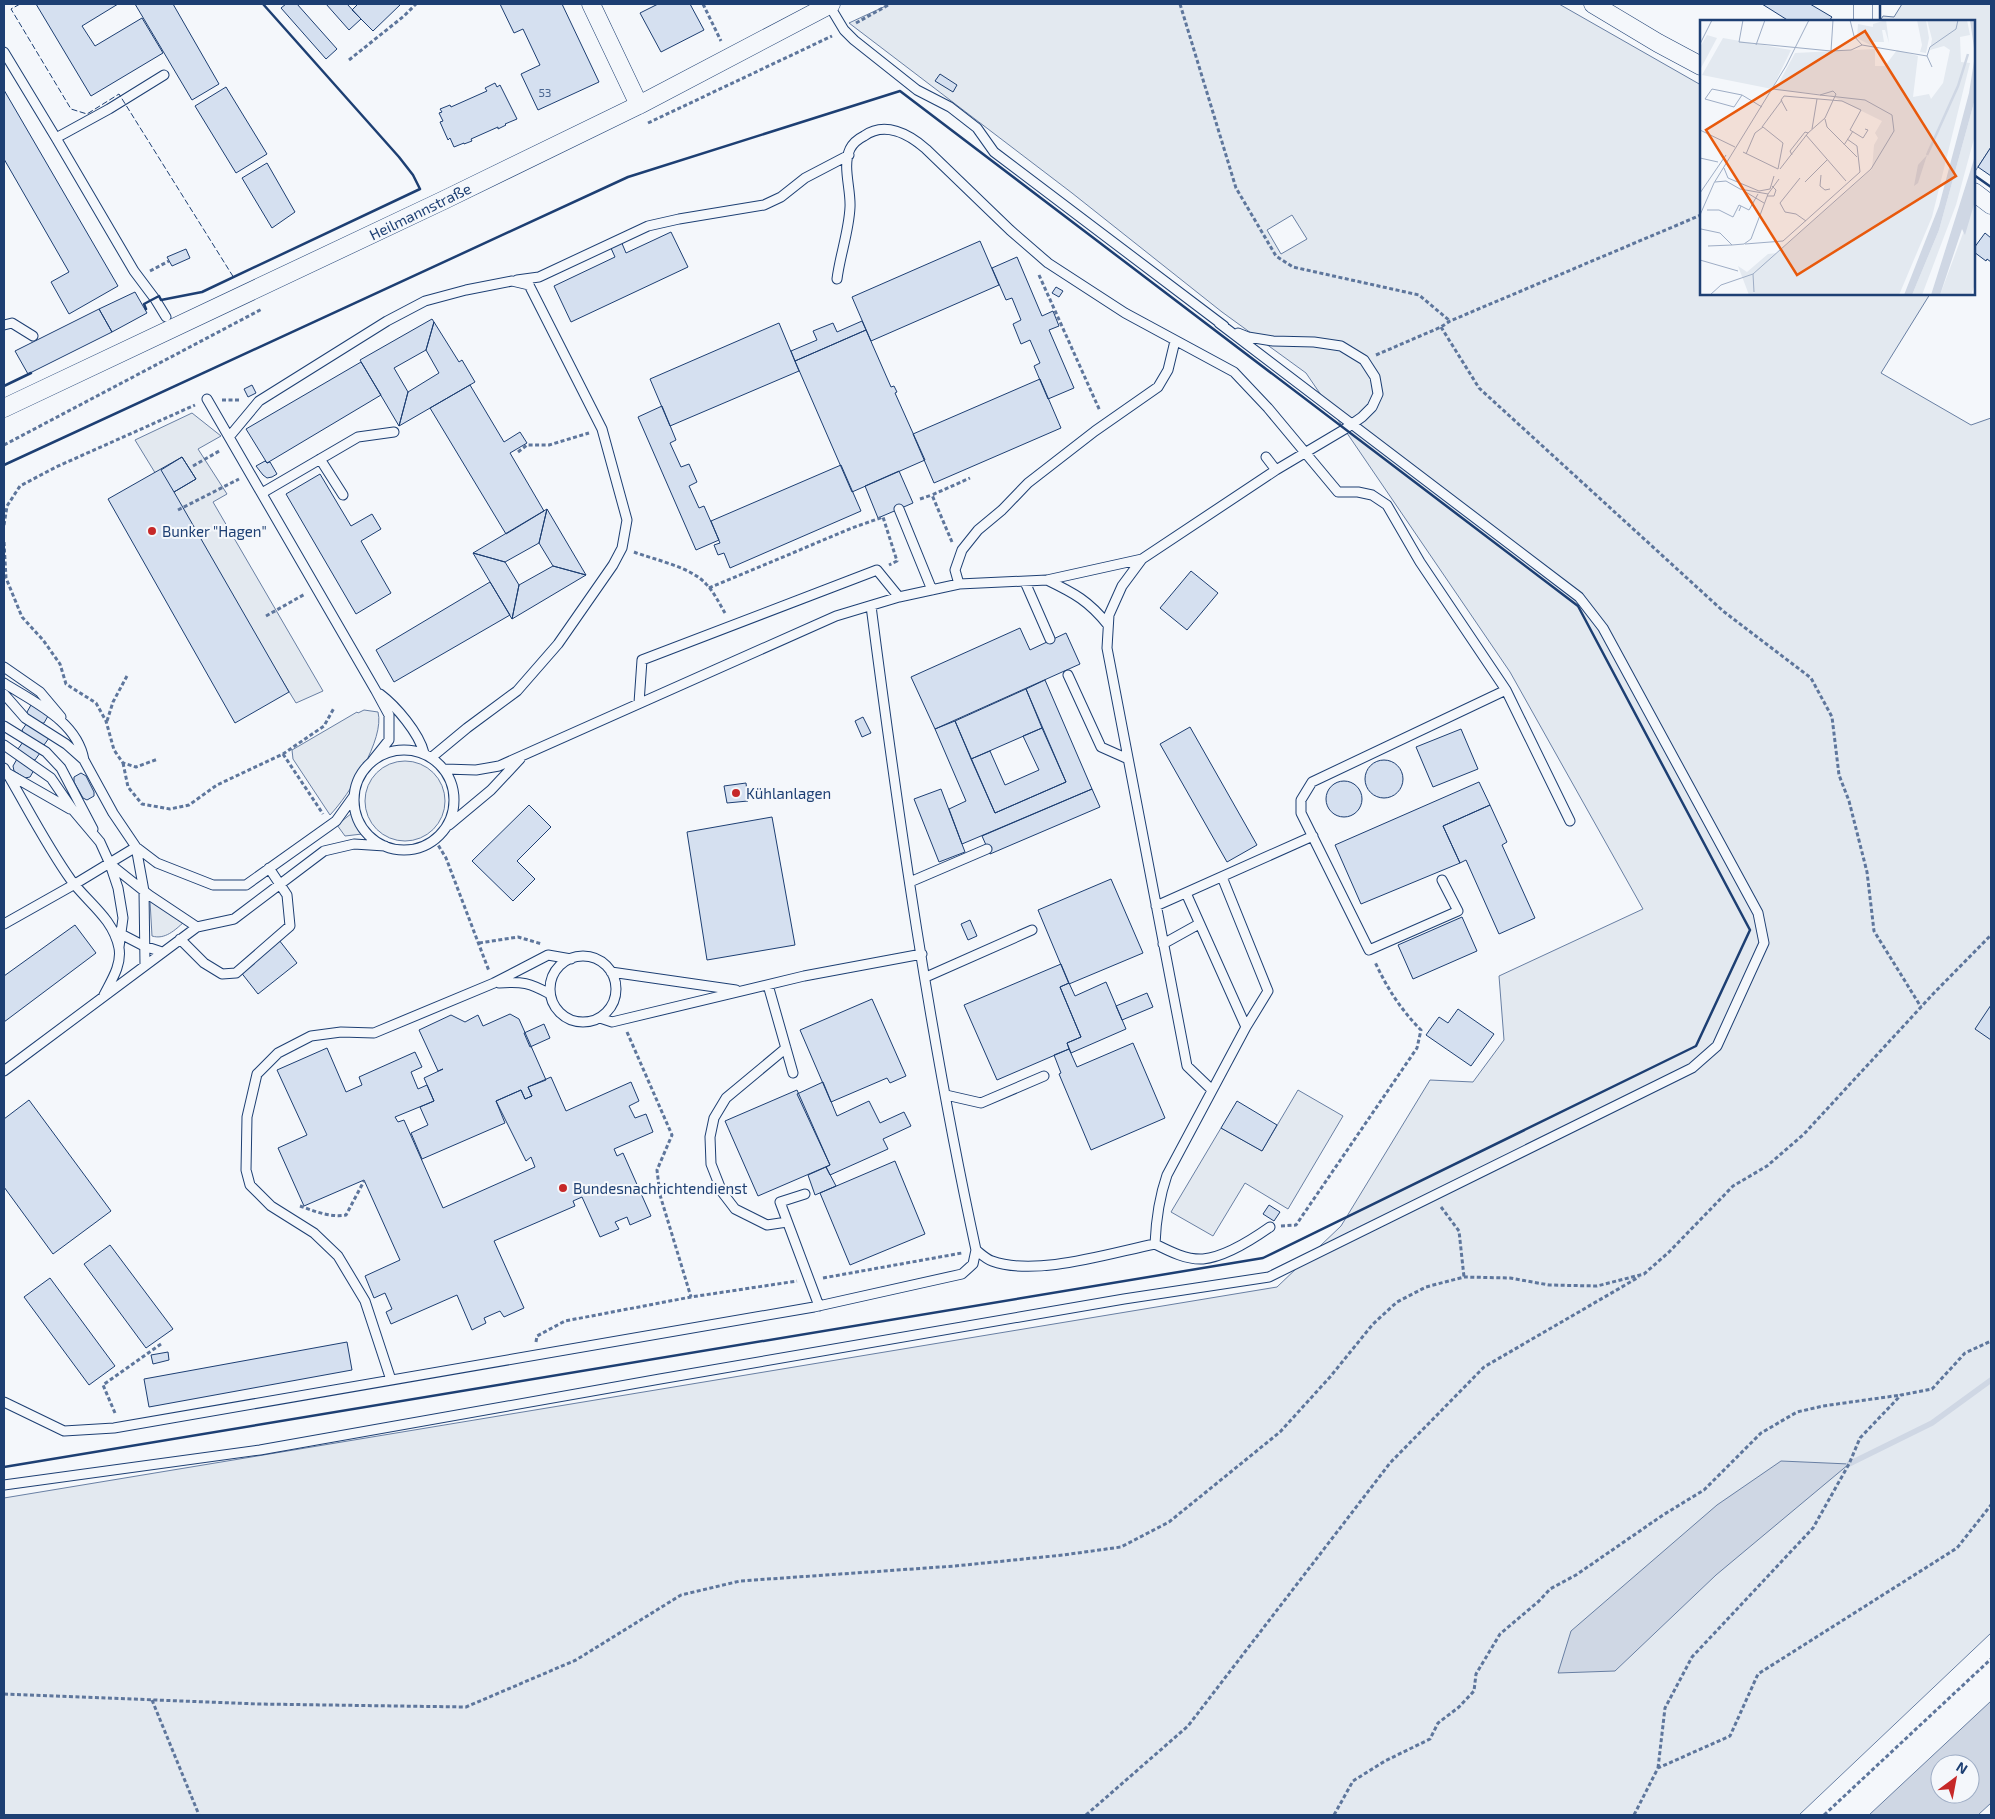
<svg xmlns="http://www.w3.org/2000/svg" width="1995" height="1819" viewBox="0 0 1995 1819" font-family="'Exo 2',sans-serif">
<rect width="100%" height="100%" fill="#f4f7fb"/>
<path fill="#e3e9f0" stroke="#687fa3" fill-rule="evenodd" d="M890,4H1559L1701,85V294H1930L1881,373L1971,425L1991,418V1633L1799,1815H4V1498L1277,1287L1341,1226L1430,1080L1473,1082L1504,1040L1499,976L1643,909L1510,672L1306,373L1222,312L1072,193L849,23ZM1292,215L1307,239L1281,254L1267,230Z
M1902,4H1991V147L1974,173V21H1880L1883,16L1894,17Z
M192,413L221,436L198,449L227,494L213,502L323,691L296,703L135,440Z
M364,710L378,712C385,739 349,795 330,815L293,759L292,750L357,712L358,713Z
M365 801a40 40 0 1 1 80 0a40 40 0 1 1-80 0Z
M352,813L362,834L345,836L337,825Z
M150,901H152L184,922C175,930 165,940 152,936Z
M1298,1090L1343,1116L1288,1209L1245,1183L1213,1236L1171,1212L1221,1128L1262,1151Z"/>
<path fill="#cfd7e4" stroke="#687fa3" fill-rule="evenodd" d="M1781,1461L1849,1464L1716,1575L1615,1671L1558,1673L1571,1631L1717,1505Z
M1991,1701V1803L1978,1815H1869ZM1940,1764H1970V1794H1940Z"/>
<g fill="none" stroke-linecap="round" stroke-linejoin="round">
<path stroke="#cfd7e4" stroke-width="5.5" d="M1849,1464L1932,1423L1991,1380"/>
</g>
<path fill="#d5e0f0" stroke="#1d3f73" d="M36,4H118L82,26L95,46L142,18L163,53L91,96Z
M135,4H173L219,84L192,100Z
M286,4H297L337,49L326,59L281,8Z
M326,4H347L361,19L349,30Z
M358,4H401L373,31L352,10Z
M500,4H562L599,82L538,110L521,74L540,65L523,29L514,33Z
M658,4H690L704,30L661,52L640,13Z
M1762,4H1810L1832,17L1829,21H1789Z
M940,74L957,85L953,92L935,81Z
M495,83L497,87L500,85L517,119L505,124L506,125L498,129V127L471,139L472,141L464,144V143L454,147L450,138L448,140L440,122L443,121L439,113L442,112L440,109L450,105L451,107L487,91L485,88Z
M226,87L267,154L236,173L195,106Z
M4,90L118,286L69,314L51,282L69,272L4,159Z
M1991,147V176L1978,167Z
M267,163L295,212L272,228L242,178Z
M671,232L688,267L571,322L554,286L615,257L610,246L621,241L626,253Z
M1985,233L1991,238V262L1987,259L1986,261L1974,252V248Z
M980,241L999,285L871,341L852,297Z
M186,249L190,258L172,266L167,257Z
M1017,257L1042,316L1053,311L1059,326L1049,330L1074,388L1048,399L1034,366L1040,363L1030,340L1021,344L1013,324L1021,320L1012,298L1006,300L992,268Z
M1056,287L1063,291L1059,297L1052,293Z
M135,292L147,313L112,332L99,309Z
M99,309L112,332L28,374L15,351Z
M432,319L434,322L426,350L394,368L408,392L399,426L360,360Z
M862,321L866,330L795,361L791,351L817,340L813,331L833,323L837,332Z
M434,322L459,362L462,360L475,382L399,426L408,392L439,373L426,350Z
M779,323L799,371L670,426L650,379Z
M866,330L891,387L894,386L897,392L895,393L925,460L852,492L795,361Z
M361,362L381,395L267,463L246,429Z
M1040,379L1061,428L934,483L913,434Z
M252,385L256,393L248,397L244,389Z
M470,385L504,442L520,432L527,443L510,453L544,511L506,534L430,408Z
M662,406L676,440L670,443L681,467L689,464L697,482L689,486L699,508L704,506L719,540L696,550L638,417Z
M182,457L196,479L174,492L289,692L235,723L108,499Z
M182,457L196,479L174,492L161,470Z
M265,461L267,463L270,462L277,474L272,477L267,478L263,475L256,466Z
M841,465L861,511L730,568L724,553L718,555L714,545L720,543L711,521Z
M899,471L913,503L878,518L865,486Z
M320,474L351,526L372,514L381,529L361,541L391,593L356,614L286,494Z
M547,509L539,543L505,562L473,553Z
M547,509L586,575L553,566L539,543Z
M473,553L505,562L519,585L512,619Z
M553,566L586,575L512,619L519,585Z
M1191,571L1218,593L1187,630L1160,608Z
M490,582L510,615L394,682L376,650Z
M1020,628L1030,650L1066,633L1080,664L935,729L911,677Z
M1045,680L1092,789L962,844L949,809L966,801L935,729L955,721L995,813L1066,782L1026,689Z
M1026,689L1042,728L971,759L955,721Z
M31,705H37L48,716L44,723L39,724L29,717L27,712Z
M863,717L871,733L862,737L855,721Z
M27,723L49,738L44,745H39L24,735L22,730Z
M1190,727L1257,845L1227,862L1160,744Z
M1042,728L1066,782L995,813L971,759L990,751L1005,785L1039,770L1023,736Z
M1461,729L1478,769L1433,787L1416,747Z
M23,742L40,753L35,760H29L18,749Z
M17,759L34,770L30,777L25,778L14,771L13,766Z
M1365 779a19 19 0 1 1 38 0a19 19 0 1 1-38 0Z
M81,773L86,776L94,792V796L87,800L83,798L74,782V777Z
M1326 799a18 18 0 1 1 36 0a18 18 0 1 1-36 0Z
M1479,782L1490,805L1443,826L1460,863L1361,904L1335,845Z
M746,783L748,801L727,803L724,786Z
M941,789L965,852L939,862L914,799Z
M1092,789L1100,807L990,854L982,836Z
M529,805L551,827L517,861L535,879L513,901L472,861Z
M1490,805L1507,842L1502,845L1535,918L1499,934L1466,860L1460,863L1443,826Z
M772,817L795,945L707,960L687,832Z
M1111,879L1143,953L1069,984L1038,910Z
M1462,917L1477,951L1413,979L1398,945Z
M970,920L977,936L968,940L961,924Z
M75,925L96,953L4,1022V976Z
M279,940L297,963L258,994L240,971Z
M1061,964L1069,983L1060,987L1081,1037L1067,1043L1069,1049L997,1080L964,1005Z
M1106,982L1126,1029L1071,1053L1067,1043L1081,1037L1060,987L1069,983L1075,996Z
M1147,993L1153,1007L1122,1020L1116,1006Z
M872,999L906,1076L890,1083L887,1078L831,1102L800,1030Z
M1991,1005V1040L1975,1029Z
M1458,1009L1494,1034L1471,1066L1426,1035L1439,1017L1448,1023Z
M510,1014L519,1019L546,1080L528,1087L532,1096L525,1099L521,1090L496,1101L505,1123L422,1159L411,1133L428,1125L420,1107L434,1101L424,1078L443,1069L438,1071L419,1030L451,1015L465,1022L478,1015L483,1026Z
M544,1024L550,1038L530,1047L524,1033Z
M1133,1043L1165,1118L1091,1150L1059,1074L1061,1073L1054,1055L1069,1049L1077,1067Z
M327,1048L346,1092L362,1085L359,1077L415,1052L422,1067L411,1072L418,1089L427,1085L434,1101L395,1117L398,1122L404,1120L443,1208L535,1167L531,1157L526,1161L496,1101L521,1090L525,1099L532,1096L528,1087L551,1077L566,1111L631,1082L639,1101L629,1106L635,1118L646,1114L653,1132L614,1149L617,1156L623,1153L651,1216L630,1225L627,1217L615,1222L619,1229L600,1237L582,1197L573,1201L575,1206L494,1241L524,1308L504,1317L500,1311L484,1318L486,1323L472,1330L457,1295L391,1324L386,1312L392,1309L385,1293L374,1298L365,1276L400,1260L364,1180L304,1206L278,1148L307,1135L277,1070Z
M823,1082L837,1116L869,1101L880,1123L904,1112L911,1126L883,1139L888,1149L830,1175L826,1167L830,1165L797,1094Z
M797,1090L830,1165L758,1196L725,1121Z
M29,1100L111,1211L53,1254L4,1187V1119Z
M1237,1101L1277,1125L1262,1151L1221,1128Z
M895,1161L925,1234L850,1265L820,1193Z
M826,1167L836,1186L815,1195L808,1175Z
M1269,1205L1280,1212L1274,1221L1263,1214Z
M110,1245L173,1329L146,1348L84,1264Z
M50,1278L115,1366L89,1385L24,1297Z
M347,1342L352,1370L149,1407L144,1379Z
M168,1352L169,1360L153,1364L151,1355Z"/>
<g fill="none" stroke-linecap="round" stroke-linejoin="round">
<defs>
<path id="lane" d="M829,5L844,30L854,40L917,90L950,107L977,128L994,152L1224,326
M4,52L56,138L134,271L155,299L166,317
M56,138L109,109L164,75
M837,279C840,255 849,231 850,207C851,189 842,166 850,149C853,143 858,139 864,136C885,121 909,134 926,149L1010,230L1048,263L1125,313L1234,372L1268,408L1338,492H1358L1372,495L1387,505L1420,562L1506,690L1312,782L1301,800V813L1369,950L1458,911L1442,880
M517,280L539,277L648,226L679,219L764,205L781,197L805,178L849,155
M4,325L12,323L33,336
M207,399L376,691L389,715V740L373,760
M229,437L259,401L387,321L425,301L466,290L512,281L529,285L602,429L627,520L622,548L613,565L558,644L517,691L467,728L432,757
M1266,457L1276,470
M320,459L343,495
M262,493L358,437L394,432
M899,509L932,590
M1142,559L1122,586L1109,615L1107,648L1187,1066L1212,1090
M1047,580C1074,593 1089,601 1108,625
M1025,582L1050,639
M959,584L955,570L962,550L978,530L1002,510L1028,483L1095,431L1158,387L1168,370L1175,341
M4,667L40,692L61,717
M1068,675L1101,747L1128,759
M4,683C35,703 77,721 84,760
M1506,690L1570,821
M4,694L25,718L66,744L84,760L113,813L136,847L157,863L213,885H246L336,821L354,796
M380,694C396,706 419,733 424,753
M639,703L642,660L877,570L899,597
M4,726L46,752L61,768L93,829
M4,745L51,778L73,810L100,842L110,864L149,895L197,927L234,919L324,851L354,844L385,846
M354 800a50 50 0 1 1 100 0a50 50 0 1 1-100 0Z
M4,768C26,805 46,845 71,880C88,903 113,918 119,948C122,965 111,981 104,995
M445,769L476,770L499,766L836,616L899,597L959,584L1047,580L1142,559L1276,470L1345,429L1362,417L1372,407L1378,394L1375,377L1364,360L1341,346L1314,342L1273,341L1248,337L1238,333
M7,773L70,809
M449,825L491,790L520,759
M110,864L118,888L123,918L119,947
M910,882L987,849
M1186,893L1246,1027
M1156,906L1313,836
M4,924L75,884L136,847L144,891L145,965
M117,932L144,946L162,952
M180,939L204,963L222,974L236,973L290,926L287,895L269,868
M1163,944L1199,924
M550 989a33 33 0 1 1 66 0a33 33 0 1 1-66 0Z
M611,972L736,990
M926,977L1032,930
M499,983C522,981 530,983 550,994
M768,985L793,1073
M600,1018L612,1022L804,976L922,954
M786,1048L726,1098L714,1118L710,1137L711,1164L722,1192L735,1209L767,1225L787,1222
M4,1071L197,927
M946,1095L981,1103L1044,1076
M805,1194L780,1202L819,1306
M1155,1244C1169,1251 1186,1260 1203,1259C1225,1257 1253,1239 1270,1227
M976,1250C981,1254 986,1259 992,1261C1036,1277 1110,1253 1155,1244C1156,1220 1159,1198 1167,1175L1246,1027L1268,991L1222,877
M391,1380L365,1301L338,1256L314,1233L271,1206L250,1185L246,1170L247,1117L257,1074L278,1053L311,1036L341,1032L374,1033L494,983L548,955L571,959
M4,1402L64,1431L114,1428L814,1307L962,1274L973,1264L976,1250C930,1038 899,822 871,606
M4,1485L260,1450L660,1379L1124,1299L1269,1277L1692,1068L1717,1046L1764,943L1758,913L1603,628L1579,597L1219,323"/>
<path id="street" d="M591,4L639,105
M1593,4L1658,43L1701,66
M1863,21V4
M1974,192L1991,205
M4,408L444,200L639,105L831,4"/>
</defs>
<use href="#lane" stroke="#1d3f73" stroke-width="11"/>
<use href="#street" stroke="#1d3f73" stroke-width="19"/>
<path stroke="#5e769c" stroke-width="3" stroke-dasharray="4 2.5" stroke-linecap="butt" d="M703,4L721,41
M1180,4L1236,188L1276,256L1293,267L1419,295L1450,321
M856,23L890,4
M349,60L404,16L416,4
M648,123L832,36
M150,271L169,261
M1039,275L1100,411
M1441,327L1479,388L1723,611L1811,678L1832,717L1839,775L1849,801L1867,872L1874,931L1921,1007
M1376,355L1441,327L1450,321L1701,215
M222,400H241
M4,445L262,309
M518,452L527,445H549L589,433
M193,466L221,450
M920,499L932,495
M178,510L239,479
M4,525L7,506L20,486L56,467L195,405
M4,542L6,578L22,617L43,640L60,664L66,684L96,703L106,721L114,750L123,763L136,767L158,759
M952,542L932,495L970,478
M634,552C655,560 691,567 706,584C714,592 719,603 725,613
M709,588L852,528L883,517L897,561L889,565
M266,616L305,594
M107,721L113,702L128,674
M283,754L323,814
M123,763L128,787L142,804L170,809L189,805L217,785L283,754L324,726L334,708
M435,840L446,858L489,971
M479,943L518,937L542,944
M627,1032L672,1135L657,1170L660,1195L691,1297
M300,1206C314,1211 331,1218 346,1215L364,1181
M1441,1207L1459,1231L1464,1277
M1281,1226L1296,1225L1417,1048L1421,1030C1401,1010 1387,988 1375,962
M823,1278L962,1253
M536,1342L537,1336L565,1321L691,1297L797,1281
M115,1413L103,1385L161,1344
M4,1694L258,1704L466,1707L576,1660L681,1595L740,1581L955,1566L1063,1555L1121,1547L1169,1522L1280,1432L1330,1377L1373,1324L1397,1302L1426,1287L1464,1277L1510,1278L1549,1285L1597,1286L1644,1274L1669,1252L1733,1186L1767,1166L1804,1134L1933,994L1991,935
M152,1700L199,1815
M1658,1768L1665,1708L1692,1657L1813,1528L1849,1464L1860,1438L1901,1395L1932,1389L1965,1353L1991,1341
M1086,1815L1188,1726L1390,1463L1484,1367L1639,1277
M1334,1815L1353,1781L1385,1761L1430,1739L1438,1723L1459,1707L1474,1691L1476,1674L1500,1634L1539,1601L1550,1589L1576,1575L1663,1515L1704,1490L1761,1433L1797,1412L1823,1406L1901,1395
M1634,1815L1658,1768L1730,1736L1758,1674L1957,1548L1991,1505
M1824,1815L1991,1659"/>
<use href="#lane" stroke="#f4f7fb" stroke-width="9"/>
<use href="#street" stroke="#f4f7fb" stroke-width="18"/>
<path stroke="#1d3f73" stroke-width="1" stroke-dasharray="6 2.5" stroke-linecap="butt" d="M20,4L11,9L71,109L87,114L119,94L234,278"/>
<path stroke="#1d3f73" stroke-width="2.5" d="M1880,21V4
M1974,175L1991,187
M146,309L144,304L159,296L161,300L202,292L420,189L413,175L399,157L263,4
M4,386L31,373
M4,465L628,177L900,91L1578,606L1750,930L1696,1046L1263,1258L4,1467"/>
</g>
<g fill="#c62828" stroke="#f4f7fb" stroke-width="2">
<circle cx="152" cy="531" r="5"/>
<circle cx="736" cy="793" r="5"/>
<circle cx="563" cy="1188" r="5"/>
</g>
<g text-anchor="middle" dominant-baseline="central" stroke-width="4" stroke-linejoin="round" paint-order="stroke">
<g font-size="12" fill="#4b6792">
<text x="545" y="92">53</text>
</g>
<g font-size="15" fill="#1d3f73" stroke="#f4f7fb">
<text transform="translate(420 211) rotate(-26)">Heilmannstraße</text>
</g>
<g font-size="15" fill="#1d3f73" stroke="#f4f7fb" text-anchor="start">
<text x="162" y="531">Bunker "Hagen"</text>
<text x="746" y="793">Kühlanlagen</text>
<text x="573" y="1188">Bundesnachrichtendienst</text>
</g>
</g>
<g transform="translate(1700 20)">
<rect width="275" height="275" fill="#f4f7fb"/>
<path d="M186,0L189,23L185,10H182L184,22H173L172,26L157,18L158,4L173,7V4ZM217,0H226L229,18L226,33L220,32L222,25ZM227,0H267L270,15L260,17L261,42L270,43L232,197L199,275H49L38,246L47,252L68,234L77,233L172,149L174,125L178,118L175,113L182,101L129,75L75,70L95,33L175,29V46H185L197,30L218,36L213,77L229,74L231,79L243,63L250,30L244,26L230,30L232,19ZM7,15L17,18L0,50V27ZM23,18L91,30L72,69L2,55ZM275,79V115L256,185L222,275H212L239,210ZM275,181V264L271,275H240Z" fill="#e3e9f0"/>
<path d="M270,0H275V79L239,210L212,275H204L239,186L269,73L275,35ZM227,135L218,163L214,166L218,145ZM275,136V181L265,215L262,209L240,275H231Z" fill="#cfd7e4"/>
<path fill="none" stroke="#cfd7e4" stroke-width="2.5" d="M227,135L258,66L268,34"/>
<path fill="none" stroke="#9eadc5" stroke-width="1" d="M43,0L39,22L131,31L151,30L162,25M150,0L154,16L162,25L227,36L232,47M0,24L12,0M56,25L65,0M131,31L133,0M227,36L230,27L256,9L258,0M73,69L120,75L133,71L136,74L125,98L108,113L80,149M42,75L34,87L5,79L12,69L42,75L62,87M87,91L81,80L84,76L142,81L161,90L150,110L163,118L168,110L165,109M125,99L127,107L157,137M62,107L82,80M112,109L117,79M0,110L35,127M106,115L146,161M144,125L153,111M43,132L78,149M46,134L55,113L63,107L83,123L78,149M92,135L90,131L105,112L108,113M0,138L18,142M24,148L28,158L59,171L70,169L74,156M121,155L120,166L125,170L130,169M100,158L80,183L85,192L96,194L106,201M15,162L26,161L40,169L68,174L79,159M105,162L127,140M44,171L64,183M0,173L26,135M67,176H74L76,170L72,166M7,190H19L33,197L39,185L41,186M39,191L41,186L49,190L58,174M0,195L14,163L86,46L109,0M1,209L20,213L32,225L44,224L51,219L68,174M45,224L83,221L160,152L157,126L147,119M8,226L32,225M0,240L38,251M53,254L54,272M10,275L21,265L53,254L99,213L171,149L194,111L192,95L165,80L120,75"/>
<path fill="#e8590c" fill-opacity="0.15" stroke="#e8590c" stroke-width="2.5" d="M165,11L256,156L97,255L6,110Z"/>
<rect width="275" height="275" fill="none" stroke="#1d3f73" stroke-width="2.5"/>
</g>
<rect width="1995" height="1819" fill="none" stroke="#1d3f73" stroke-width="10"/>
<g transform="translate(1955 1779) rotate(32)"><circle r="24" fill="#f4f7fb" stroke="#9eadc5"/>
<path d="M0-4L9 19L0 12L-9 19Z" fill="#c62828"/>
<text y="-8" font-size="14" font-weight="bold" text-anchor="middle" fill="#1d3f73">N</text>
</g>
</svg>
